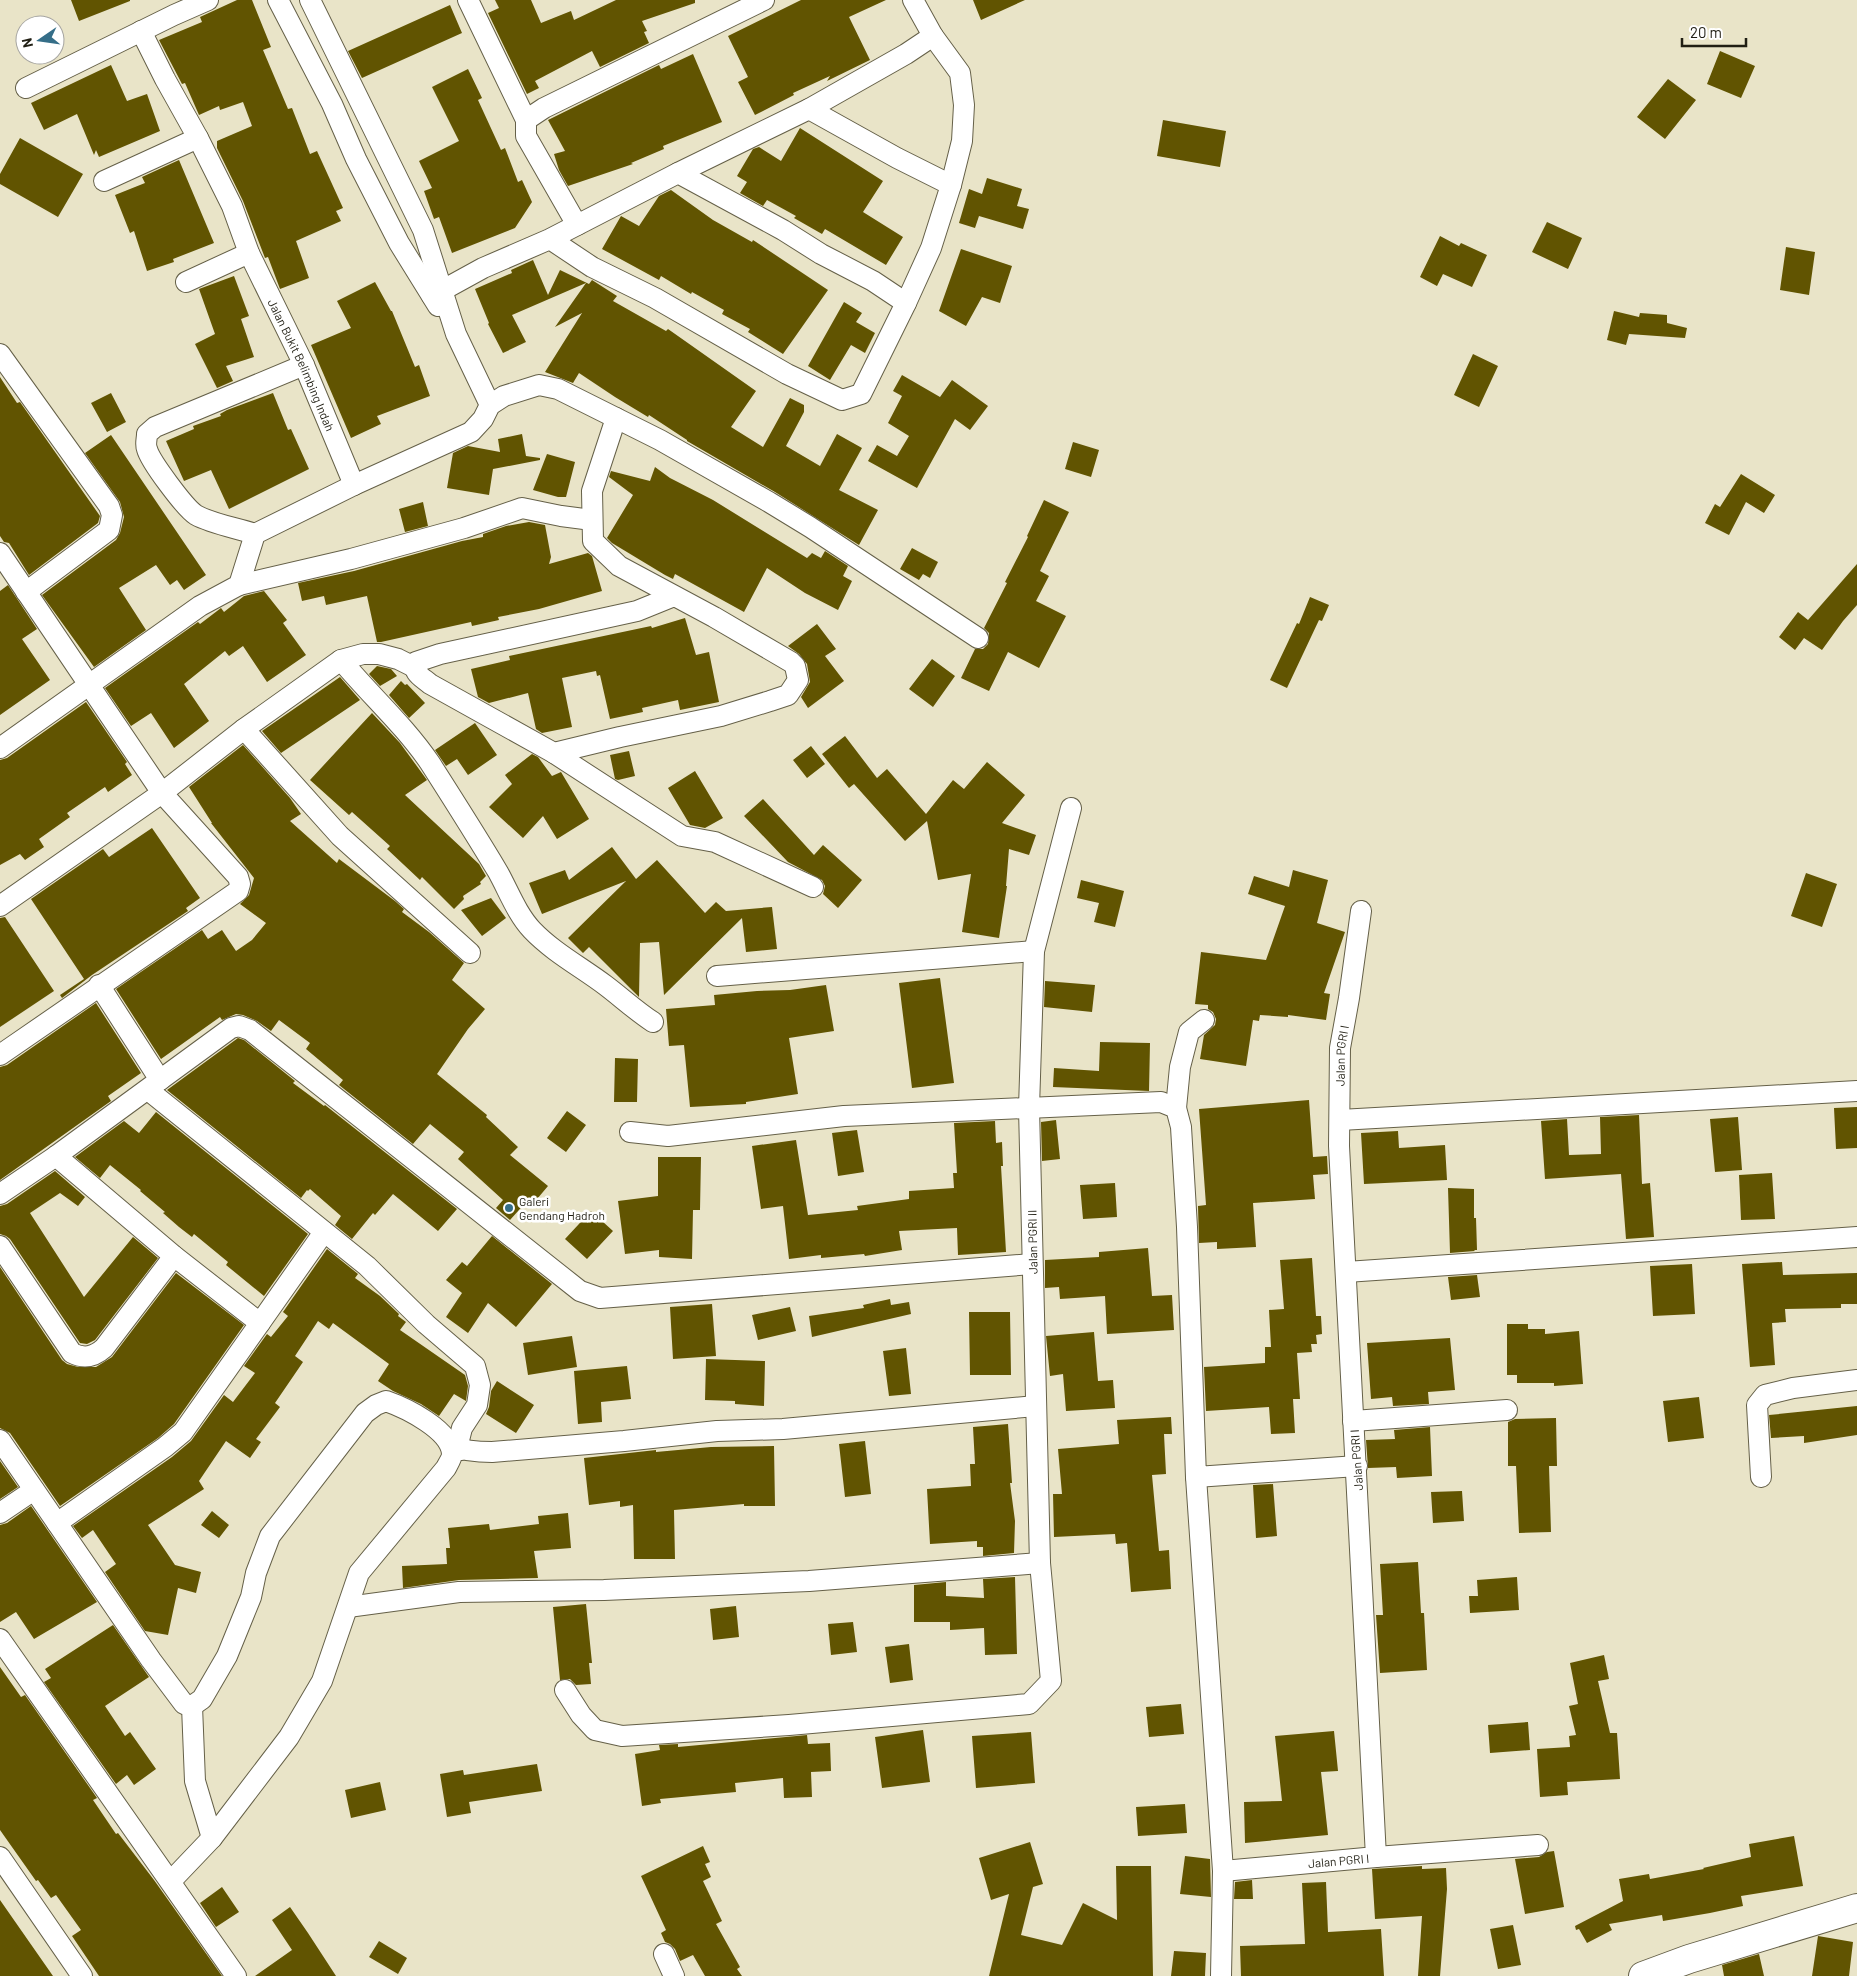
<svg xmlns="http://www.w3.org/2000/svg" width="1857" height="1976" viewBox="0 0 1857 1976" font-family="Barlow,sans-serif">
<rect width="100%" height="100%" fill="#e9e4c8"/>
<path fill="#615401" d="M71,0H130V1L79,21Z
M237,0H252L271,47L263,50L288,109L292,108L310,154L317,151L343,208L336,211L341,221L296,241L309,278L280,289L268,257L265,258L243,201L217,148V141L252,126L243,102L220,110L219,106L199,115L185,83L182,84L159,40L202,22L200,17Z
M495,0H531L541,23L571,11L574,20L616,0H695V3L642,21L647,31L644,32L649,43L600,67L592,51L535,81L539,88L527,94L488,13L499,8Z
M801,0H886L849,17L870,60L827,81L830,76L793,93L794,95L755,115L738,82L748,77L728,36Z
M973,0H1025L981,20Z
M450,5L462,33L362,78L348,51Z
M1720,51L1755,66L1741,98L1707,84Z
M693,54L722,122L663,146L664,149L631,163L633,164L568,186L559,170L554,154L565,151L548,120L659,65L661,69Z
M111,65L127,101L147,94L160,131L99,157L96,150L94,155L77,114L44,130L31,103Z
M468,69L482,98L478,100L501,150L505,148L518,182L522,180L532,202L515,228L452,253L439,217L434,219L424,191L432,188L419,161L459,141L432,87Z
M1668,79L1696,100L1665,139L1637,117Z
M1163,120L1226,131L1220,167L1157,156Z
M800,128L883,181L863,212L903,237L886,265L825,229L822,234L794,218L796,216L767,200L763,206L740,193L747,182L737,176L753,149L759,147L781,161Z
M20,138L83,174L58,217L0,184V174Z
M179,160L214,243L173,259L174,262L147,271L134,231L130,233L115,195L145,183L142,177Z
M987,178L1022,189L1017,206L1029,209L1023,229L979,216L975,228L959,223L969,189L982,194Z
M671,190L713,220L752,242L753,240L828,290L783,354L748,332L750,329L722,314L724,310L692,292L691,294L661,276L659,280L602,249L621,216L639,226L659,196Z
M1547,222L1582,238L1568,269L1532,252Z
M1440,236L1459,246L1461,243L1487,255L1472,287L1443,274L1437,286L1420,277Z
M1786,247L1815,252L1809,295L1780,290Z
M961,249L1012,266L1000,303L982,297L966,326L939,311Z
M533,260L548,295L560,270L589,284L592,280L617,296L613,301L666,331L668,329L756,391L731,427L763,447L790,398L804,405V412L786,446L820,466L837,434L862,448L839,490L878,510L859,545L775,492L687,441V440L649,415L648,417L615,397L579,373L573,383L545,372L582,313L555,327L586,283L512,315L526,342L503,353L488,324L489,323L475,289L512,273L511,270Z
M234,276L249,316L241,319L254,357L226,366L233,381L217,388L195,344L215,334L199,289Z
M375,282L391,311H392L415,367L419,365L430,396L377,416L381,424L351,438L311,345L351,328L337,301Z
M844,302L862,313L856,322L875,333L865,353L851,345L830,380L808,366Z
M1614,311L1639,317L1640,313L1667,315V323L1687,328L1685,338L1629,334L1626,345L1607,340Z
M1473,354L1498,366L1479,407L1454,395Z
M902,375L940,397L952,380L988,406L970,430L955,419L917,488L868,461L877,445L897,456L909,436L888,423L902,396L893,391Z
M0,377L17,403L20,402L100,516L98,523L29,575L9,543L4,542L0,536Z
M111,393L126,422L107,432L91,403Z
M273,393L288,430L291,429L309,469L229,509L211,470L184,481L166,441L194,429L193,426L221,416L220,414L227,410Z
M522,434L526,456L540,458V460L493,469L489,495L447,488L453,453L468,446L500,452L498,439Z
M111,435L206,575L184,590L177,580L170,585L156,565L119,588L146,630L94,667L42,595L116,540L120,533L124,517L120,502L85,453Z
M1073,442L1099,450L1091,477L1065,469Z
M547,454L575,462L566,497H558L533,490Z
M655,467L670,478L713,500L807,558L812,553L821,558L825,551L848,566L843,576L852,581L838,610L805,593L767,568L744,612L675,574L673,579L665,575L612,543L607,538L633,495L609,477L611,471L650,481Z
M1741,474L1775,495L1764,513L1746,502L1729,535L1705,523L1715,504L1720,507Z
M1044,500L1069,512L1040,571L1049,576L1036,601L1066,616L1039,668L1008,652L989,691L961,678L975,649H983L988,644L989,633L984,628L1007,583L1005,582L1028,537L1027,536Z
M423,502L428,526L405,532L399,509Z
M529,522L545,525L551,557L549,564L588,553L592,556L602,591L539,609L498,617L499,620L472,626L471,622L381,642H377L367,596L326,605L324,596L302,601L298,583L354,571L462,541L483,537V534L506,526Z
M912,548L938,562L930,578L923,574L919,580L900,569Z
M1857,564V605L1843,621L1822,650L1804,638L1795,650L1779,637L1798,612L1808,620Z
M8,585L37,629L22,639L50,680L0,715V591Z
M264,591L287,620L283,623L306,655L267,682L243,646L229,656L225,651L184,684L209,721L174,748L151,713L131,726L105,688L198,622L200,624L221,608L224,612L244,596Z
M1310,597L1329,605L1322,621L1319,620L1287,688L1270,680L1297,623L1299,624Z
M685,618L696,655L709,652L719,702L680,710L678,700L642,708L643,712L610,719L600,675L597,676L596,671L562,678L572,727L542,733L536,729L528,693L489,703L478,697L471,669L510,660L509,656L651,626L652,628Z
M817,624L836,649L825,656L844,681L808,708L801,697L810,682L807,664L799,654L788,646Z
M932,659L955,676L933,707L909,689Z
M377,666L391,669L397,676L380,686L369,674Z
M340,677L360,700L281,753L262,731Z
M401,681L405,685L407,684L425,703L409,718L389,695Z
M86,702L127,762L125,764L132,775L108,792L105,787L67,813L70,817L39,839L44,847L25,860L20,854L0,865V760L7,758Z
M372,713L400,743L427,780L405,795L479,864L486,876L480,882L481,884L463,896L464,899L454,909L422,877L420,880L387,849L390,846L352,812L349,815L310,780Z
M475,723L497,755L468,775L457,759L446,766L435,750Z
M845,736L877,778L887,769L926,814L953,780L964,789L987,762L1025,795L1002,823L1036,835L1029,855L1009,849L1006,886H1007L999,938L962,932L971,874L938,880L927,821L905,841L854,784L849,788L822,754Z
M243,745L290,798L301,814L290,821L337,863L339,859L395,901L404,909L402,912L429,932L464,963L452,980L485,1009L468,1029L437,1074L487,1115L486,1117L518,1147L510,1155L548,1186L532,1205L527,1201L510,1220L496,1208L503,1200L458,1159L464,1152L430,1124L413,1144L339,1085L343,1080L306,1049L310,1043L279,1020L271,1031L257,1021L243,1015L236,1014L222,1020L220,1017L161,1059L116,989L202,930L208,939L222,930L236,951L252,940L266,923L240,904L249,895L254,878L211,823H212L189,787Z
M811,746L825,764L807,778L793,760Z
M629,751L635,776L618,780L615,779L610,755Z
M532,754L538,757L552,776L561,772L589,819L557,839L543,816L523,838L489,807L512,784L505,775Z
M695,771L723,818L705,828L690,825L668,788Z
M763,799L814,855L823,845L862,880L838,908L823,894L825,886L822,880L788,862L744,816Z
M152,828L200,898L186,908L188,911L92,975L62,998L60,995L84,979L31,899L103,849L109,857Z
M612,847L636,879L657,860L705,913L716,902L726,911L772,907L777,949L746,952L742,918L664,995L659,942L640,943L639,997L589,947L583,953L568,938L626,881L542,914L529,883L565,870L569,880Z
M1293,870L1328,880L1317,923L1345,932L1324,993L1330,994L1326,1020L1288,1015V1017L1260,1015L1259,1021L1253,1020L1246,1066L1200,1059L1204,1035L1215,1025L1216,1019L1213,1012L1208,1009V1005L1195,1004L1201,952L1266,960L1285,906L1248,894L1254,876L1289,887Z
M1806,873L1837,884L1822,927L1791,916Z
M1081,880L1124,891L1115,927L1094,922L1099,903L1077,898Z
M491,898L506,918L482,936L461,910Z
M5,917L54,991L0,1027V918Z
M940,978L954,1083L912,1088L899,983Z
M1045,981L1095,985L1092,1012L1044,1007Z
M826,985L834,1031L789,1038L798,1094L746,1102V1104L690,1107L684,1045L669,1046L666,1009L715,1005L714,995L757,991L790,990Z
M96,1003L141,1073L108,1096L111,1101L0,1180V1067L7,1065Z
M238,1038L244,1040L295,1081L293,1083L324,1106L325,1105L457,1209L438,1231L393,1194L375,1215L373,1213L352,1239L335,1225L341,1216L310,1189L308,1191L307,1190L301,1198L167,1090Z
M1100,1042L1150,1043L1149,1091L1053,1087L1054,1068L1099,1071Z
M615,1058L638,1059L637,1102H614Z
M1309,1100L1313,1157L1327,1156L1328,1174L1313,1175L1315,1199L1253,1203L1256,1247L1217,1249V1242L1199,1243L1198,1206L1206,1205L1199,1109Z
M1857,1107V1148L1836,1149L1834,1108Z
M567,1111L586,1125L566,1152L547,1138Z
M156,1112L308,1234L264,1296L226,1265L228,1262L194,1234L192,1237L179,1227L163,1213L165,1212L140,1191L141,1190L110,1165L100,1178L75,1157L124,1121L139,1133Z
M1639,1115L1642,1184L1650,1183L1654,1237L1626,1239L1621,1174L1545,1179L1541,1121L1567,1119L1569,1155L1601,1154L1600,1117Z
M1738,1117L1742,1170L1715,1172L1710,1119Z
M1056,1120L1060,1159L1042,1161L1041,1122Z
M995,1121L996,1143L1002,1142L1003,1166H1001L1006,1252L958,1255L957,1228L899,1231L902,1250L865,1256L864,1254L821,1258V1255L789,1259L783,1206L761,1209L752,1146L796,1140L808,1215L858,1210L857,1206L909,1199V1191L954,1188L953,1173H957L954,1123Z
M857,1130L864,1172L838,1176L832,1133Z
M1398,1131L1399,1148L1445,1145L1447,1180L1364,1184L1361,1133Z
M658,1157H701L700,1210H693L692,1259L659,1257V1250L625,1254L618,1201L658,1196Z
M55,1171L85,1197L78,1206L60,1193L30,1213L84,1297L133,1237L158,1258L95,1340L87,1344L80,1343L10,1239L6,1236L0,1234V1206L7,1204Z
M1772,1173L1775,1219L1741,1220L1739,1175Z
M1115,1183L1117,1217L1083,1219L1080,1185Z
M1448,1188L1474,1189V1218H1476L1477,1250H1474L1475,1251L1450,1253Z
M591,1211L613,1231L587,1259L565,1239Z
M492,1236L552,1284L516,1327L488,1303L468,1333L446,1317L462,1293L446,1280L462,1262L467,1266Z
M1148,1248L1152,1296L1172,1295L1174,1330L1107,1334L1105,1296L1060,1299L1059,1287L1045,1288V1260L1099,1257V1252Z
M327,1249L358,1274L355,1278L380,1296L399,1314L398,1316L406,1322L400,1330L465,1375L468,1386L466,1401L454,1394L439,1416L421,1404L393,1391L378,1381L389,1364L333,1323L329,1329L318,1321L295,1356L303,1362L275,1403L280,1407L256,1439L261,1442L250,1458L226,1441L199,1481L204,1489L148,1525L175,1565L201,1572L196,1593L178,1588L168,1635L145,1631L105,1572L116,1564L93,1530L82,1538L73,1526L172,1457L191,1441L224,1395L233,1402L255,1373L244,1366L267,1334L271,1337L288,1316L283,1312Z
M1312,1258L1316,1316H1321L1322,1334L1316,1335L1317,1344H1311L1312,1352L1297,1353L1300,1399H1293L1295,1433L1271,1434L1269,1407L1206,1411L1204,1367L1265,1363V1347H1271L1269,1310L1284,1309L1280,1260Z
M1782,1262L1783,1275L1857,1273V1304H1841V1308L1785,1309L1786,1322L1772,1323L1775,1365L1750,1367L1742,1264Z
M1692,1264L1695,1314L1653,1316L1650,1266Z
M0,1267L62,1360L67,1364L78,1367H96L112,1357L176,1273L244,1325L174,1424L158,1438L60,1506L10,1433L0,1428Z
M1477,1275L1480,1297L1451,1300L1448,1277Z
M890,1299L891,1305L909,1302L911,1314L812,1337L809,1316L864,1308L863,1305Z
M712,1304L716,1356L673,1359L670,1307Z
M790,1307L796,1331L758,1340L752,1315Z
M969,1312H1010L1011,1375H970Z
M1507,1324H1528V1329H1545V1334L1579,1331L1583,1384L1554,1386V1383H1517V1375H1507Z
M1094,1332L1098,1381L1113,1380L1115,1408L1066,1411L1063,1374L1050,1376L1046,1336Z
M572,1336L577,1367L528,1375L523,1343Z
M1450,1338L1455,1390L1428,1392L1429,1404L1393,1406L1392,1397L1371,1399L1367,1343Z
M906,1348L911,1394L889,1396L883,1351Z
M706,1359L765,1361L764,1406L735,1404V1401L705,1400Z
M627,1366L631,1399L601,1402L602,1422L578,1424L574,1371Z
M497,1381L534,1405L516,1433L486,1414L489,1407L491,1391Z
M1699,1397L1704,1438L1668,1442L1663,1401Z
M1857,1406V1435L1804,1443V1436L1771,1438L1769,1415Z
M1171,1417L1172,1434H1164L1166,1474L1152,1475L1159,1551L1169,1550L1171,1589L1131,1592L1127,1543L1116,1544L1115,1534L1054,1537L1053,1494H1062L1058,1449L1119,1444L1117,1420Z
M1556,1418L1557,1466H1549L1551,1532L1519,1533L1516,1466H1508V1422L1515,1419Z
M1008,1424L1012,1483H1010L1015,1521L1014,1553L983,1556V1547H977V1541L930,1544L927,1489L971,1486L970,1464H975L973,1427Z
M1430,1427L1432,1476L1397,1478L1396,1467L1368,1468L1366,1440L1395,1439L1394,1430Z
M865,1441L871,1494L845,1497L839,1444Z
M774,1446L775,1506H744V1504L674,1510L675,1559H634L633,1505L620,1507V1501L589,1505L584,1458L656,1450V1452L711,1447Z
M0,1461L18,1487L0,1499Z
M1273,1484L1277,1536L1256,1538L1253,1485Z
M1462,1491L1464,1521L1433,1523L1431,1492Z
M31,1506L97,1602L34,1639L16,1612L0,1622V1525L7,1523Z
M212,1511L229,1525L219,1538L201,1525Z
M568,1513L571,1548L534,1551L538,1578L459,1580L403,1588L402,1566L447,1564L446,1548H450L448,1528L489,1524L490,1530L539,1524L538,1516Z
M1418,1562L1421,1613H1424L1427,1670L1380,1673L1376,1615H1383L1380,1564Z
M1015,1577L1017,1654L985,1655L984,1628L950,1630V1622H914V1585L946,1582V1596L984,1598L983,1579Z
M1517,1577L1519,1610L1470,1613L1469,1596H1478L1477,1580Z
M586,1604L592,1663H589L591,1684L576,1685L570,1679L560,1680L553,1607Z
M736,1606L739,1637L713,1640L710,1609Z
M853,1622L857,1652L831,1655L828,1624Z
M113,1625L149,1677L105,1706L125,1736L130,1732L156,1769L134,1785L127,1775L116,1784L44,1682L51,1678L45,1669Z
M909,1644L913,1680L890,1683L885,1647Z
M1604,1655L1609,1679L1598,1681L1610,1733H1617L1620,1779L1567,1782L1568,1795L1540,1797L1537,1749L1570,1747L1569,1736L1576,1735L1569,1706L1578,1704L1570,1663Z
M0,1667L21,1697L25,1695L97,1798L93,1800L116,1834L118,1833L154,1880L222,1976H99L72,1936L81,1930L56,1895L51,1898L38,1880L36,1881L0,1830Z
M1181,1704L1184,1734L1149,1737L1146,1707Z
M1528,1722L1530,1750L1490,1753L1488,1725Z
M923,1730L930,1782L882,1788L875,1737Z
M1334,1731L1338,1771L1321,1772L1328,1835L1245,1843L1244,1802L1282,1801L1275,1736Z
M1031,1732L1035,1783L976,1788L972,1736Z
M807,1735L808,1744L830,1743L831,1771L811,1772L812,1797L784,1798L783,1778L735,1783L736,1792L660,1799L661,1803L642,1806L635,1754L660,1750L659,1745L678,1744V1747Z
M537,1764L542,1791L469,1802L471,1813L447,1817L440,1774L463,1770L464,1775Z
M380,1782L386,1810L351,1818L345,1790Z
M1185,1804L1187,1833L1138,1836L1136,1807Z
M1794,1836L1803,1886L1741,1896L1743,1906L1710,1913L1663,1921L1662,1915L1609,1924L1612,1930L1587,1943L1579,1929L1576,1930L1575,1926L1623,1901L1619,1879L1649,1874L1650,1879L1704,1869L1703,1868L1751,1857L1749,1844Z
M1030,1842L1043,1884L1033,1887L1021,1935L1062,1945L1083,1903L1117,1920L1116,1866H1151L1153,1976H989L1009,1894L991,1900L979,1858Z
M703,1846L710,1862L705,1864L711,1877L703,1881L722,1921L716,1924L740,1967L737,1969L742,1976H705L693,1955L680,1961L675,1949L670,1944L665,1942L661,1933L666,1930L641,1876Z
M1554,1851L1564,1907L1525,1914L1515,1859L1539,1857L1547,1852Z
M1185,1856L1210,1859L1211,1897L1180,1894Z
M1422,1866V1869L1446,1868L1447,1889L1440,1976H1418L1422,1916L1375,1919L1372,1869Z
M1252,1880L1253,1899H1234L1235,1882Z
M1326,1882L1328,1932L1381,1929L1384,1976H1241L1240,1946L1305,1944L1302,1883Z
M222,1887L239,1912L216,1927L200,1903Z
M0,1900L53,1976H0Z
M290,1907L308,1933L336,1976H255L292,1950L272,1920Z
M1513,1925L1521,1965L1498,1969L1490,1929Z
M1818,1936L1853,1942L1849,1976H1812Z
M379,1941L407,1958L398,1974L369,1957Z
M1174,1951L1206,1953L1205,1976H1171Z
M1759,1954L1764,1976H1724L1722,1965Z"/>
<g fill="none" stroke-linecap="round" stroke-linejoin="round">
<defs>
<g id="street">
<path d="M278,0L332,104L356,159L399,243L438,306"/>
<path d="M310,0L423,230L456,334L490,405"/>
<path d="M468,0L526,120"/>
<path id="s1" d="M141,31L165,79L198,138L232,206L249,253L304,365L354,485L471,432L483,419L490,405L504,396L539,385L558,389L660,440L769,502L810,527L978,638"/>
<path d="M933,36L960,73L964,105L962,141L951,185"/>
<path d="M26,88L174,15L208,0"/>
<path d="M809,109L906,54L933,36L913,0"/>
<path d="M678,173L809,109L897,158L951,185L931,248L906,303"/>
<path d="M104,181L198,138"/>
<path d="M577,225L526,136V120L544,108L764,0"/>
<path d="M186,282L249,253"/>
<path d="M432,296L483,268L550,239L592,267L655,298L787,374L842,400L861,394L906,303L873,281L821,254L783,230L678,173L550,239"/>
<path d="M0,354L109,506L112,515L109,530L26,592"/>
<path d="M616,418L592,491L593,541L619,566L714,617L791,662L795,666L798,680L788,695L770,701L721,716L620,737L554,753L430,684C422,677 412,673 416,662L440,654L637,611L674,596"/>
<path d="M255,534C237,528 212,524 196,515C185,508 150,461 147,449C145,444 147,439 147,434L155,427L304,365"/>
<path d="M0,553L162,793L238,877L240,884L238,891L0,1055"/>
<path d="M239,585L351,559L464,528L522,508L561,516L592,520"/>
<path d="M341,660C370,695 404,725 430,763C453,799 476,835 498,872C509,892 517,914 532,930C553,952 581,967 605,985C621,997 636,1011 653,1022"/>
<path d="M244,729L340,836L470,953"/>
<path d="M0,748L200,606L239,585L255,534L354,485"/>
<path d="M554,753L682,836L715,842L813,887"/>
<path d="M0,906L162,793L244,729L341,660L363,654H379L398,659L414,667"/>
<path d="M717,976L1034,951"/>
<path d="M99,985L160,1080"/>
<path d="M148,1090L367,1266L426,1324L475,1366L480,1385L477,1405L462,1428L459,1440L461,1450"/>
<path d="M1176,1108L1180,1067L1189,1032L1204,1020"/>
<path d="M1340,1120L1857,1091"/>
<path d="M630,1132L668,1136L844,1116L1161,1102L1176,1108L1181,1127L1187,1227L1196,1477L1357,1466"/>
<path d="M56,1156L174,1256L260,1323L183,1432L165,1447L57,1523"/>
<path d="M0,1194L56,1156L231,1028L239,1026L250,1030L580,1291L600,1298L1032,1264"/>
<path d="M0,1246L72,1353C84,1359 94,1357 104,1348L174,1256"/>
<path d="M1346,1272L1857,1237"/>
<path d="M260,1323L324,1232"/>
<path d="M1353,1421L1507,1410"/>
<path d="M0,1440L151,1660L184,1704L192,1706L202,1699L227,1656L251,1597L256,1573L270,1536L365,1413L376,1405L386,1401C406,1408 451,1430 452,1454C452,1458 448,1464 446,1468L359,1573L322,1681L289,1737L212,1838L171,1881"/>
<path d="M451,1446C464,1451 479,1452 492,1452L624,1441L717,1431L783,1429L1036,1406"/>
<path d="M1196,1477L1223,1871L1221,1976"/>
<path d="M1761,1477L1757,1405L1765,1395L1793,1388L1857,1380"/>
<path d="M0,1513L34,1490"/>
<path d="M348,1607L459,1592L604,1590L809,1581L1040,1563"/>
<path d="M0,1639L236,1976"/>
<path d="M565,1690L581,1715L595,1730L622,1736L789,1725L1029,1704L1051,1681L1040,1563L1029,1108L1034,951L1071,808"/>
<path d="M192,1706L195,1781L212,1838"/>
<path d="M0,1857L82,1976"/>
<path d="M1376,1857L1538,1845"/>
<path id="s2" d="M1223,1871L1376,1857L1339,1146L1340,1048L1349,998L1361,911"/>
<path d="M664,1954L674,1976"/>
</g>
<path id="secondary" d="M1643,1976L1689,1959L1857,1908"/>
</defs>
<use href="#street" stroke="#656048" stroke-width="22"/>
<use href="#secondary" stroke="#656048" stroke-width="30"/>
<use href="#street" stroke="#fff" stroke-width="20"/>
<use href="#secondary" stroke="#fff" stroke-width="28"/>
</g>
<circle fill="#356e88" stroke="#fff" stroke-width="2" cx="509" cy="1208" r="5"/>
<g text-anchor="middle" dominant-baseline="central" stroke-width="5" stroke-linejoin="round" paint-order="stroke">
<g font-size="12" fill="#201e13" stroke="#fff">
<text stroke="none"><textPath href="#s1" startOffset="371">Jalan Bukit Belimbing Indah</textPath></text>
<text stroke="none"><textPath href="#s2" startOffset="956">Jalan PGRI I</textPath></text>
<text transform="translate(1032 1242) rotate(-91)">Jalan PGRI II</text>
<text transform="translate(1356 1460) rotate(-94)">Jalan PGRI I</text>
<text stroke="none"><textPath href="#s2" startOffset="116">Jalan PGRI I</textPath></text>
</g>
<g font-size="12" fill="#201e13" stroke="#fff" text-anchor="start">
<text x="519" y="1201">Galeri<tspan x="519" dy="14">Gendang Hadroh</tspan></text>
</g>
</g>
<g transform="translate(40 40) rotate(257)"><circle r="24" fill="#ffffff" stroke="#a6a5a1"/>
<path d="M0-4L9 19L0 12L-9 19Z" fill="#356e88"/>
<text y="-8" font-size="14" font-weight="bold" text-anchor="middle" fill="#201e13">N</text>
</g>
<path d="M1682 38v8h64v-8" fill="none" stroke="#201e13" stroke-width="2.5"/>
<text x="1690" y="38" font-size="15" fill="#201e13" stroke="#ffffff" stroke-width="4" paint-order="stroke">20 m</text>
</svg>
